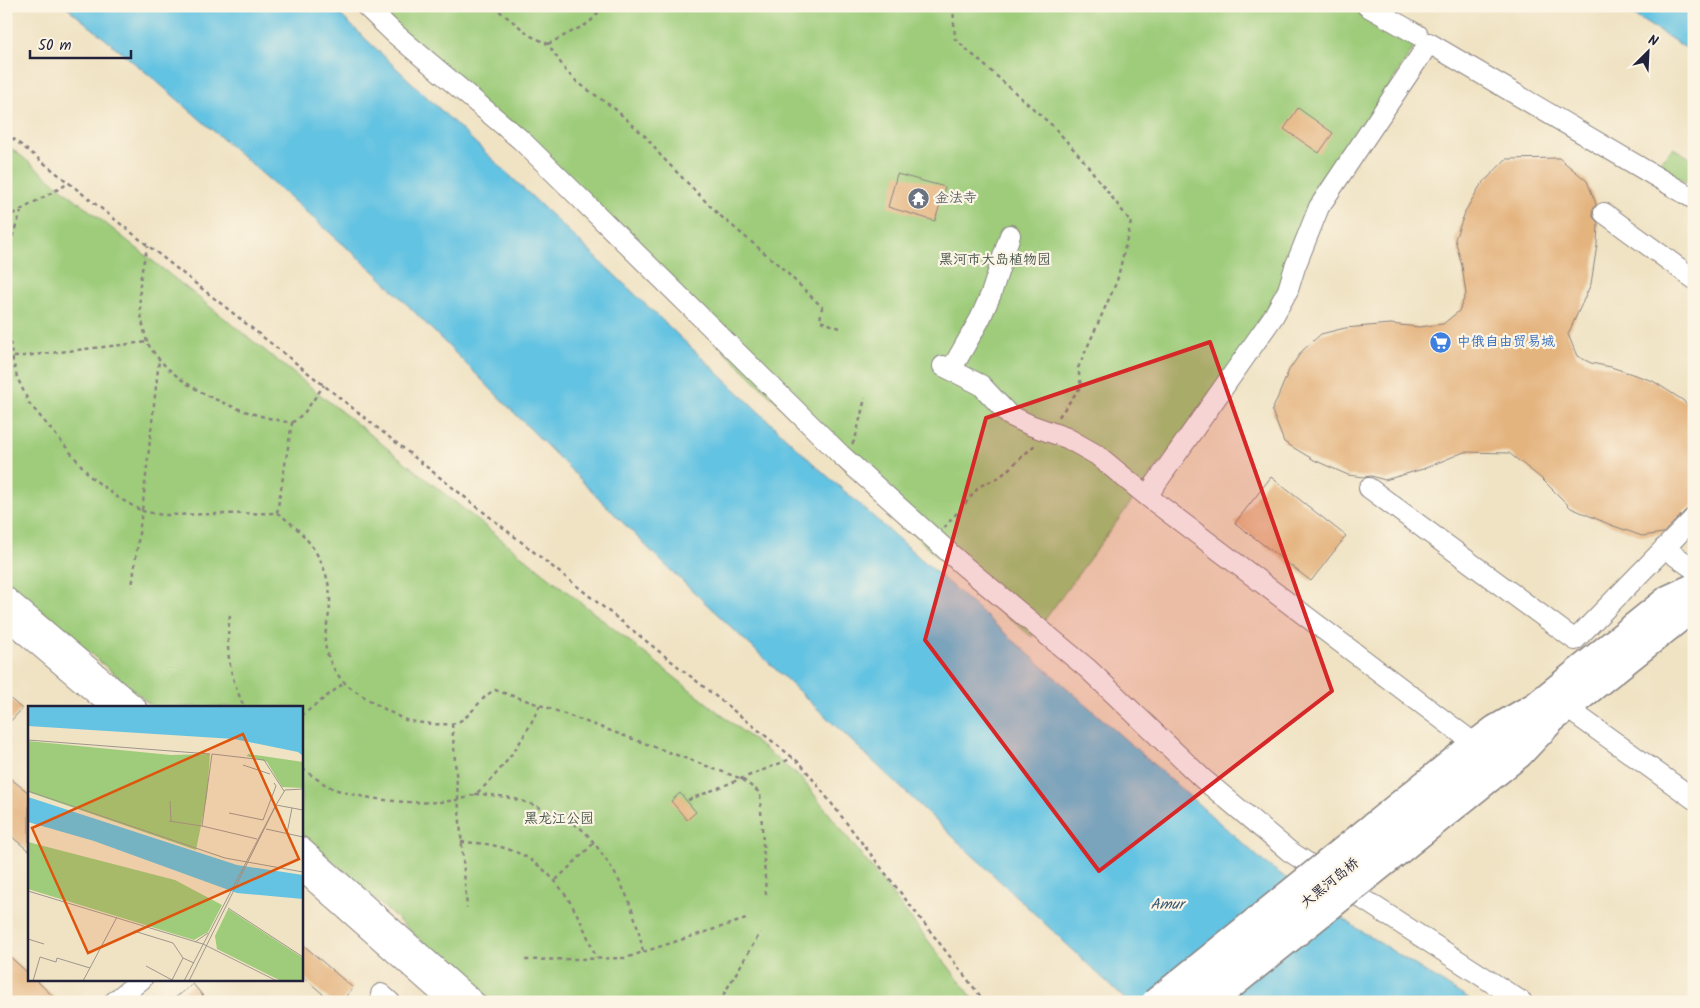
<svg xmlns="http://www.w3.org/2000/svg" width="1700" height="1008" viewBox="0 0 1700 1008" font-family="Kalam,'LXGW WenKai TC',sans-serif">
<rect width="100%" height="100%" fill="#fcf5e5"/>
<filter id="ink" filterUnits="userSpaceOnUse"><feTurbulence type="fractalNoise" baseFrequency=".02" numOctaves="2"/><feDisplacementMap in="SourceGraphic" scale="10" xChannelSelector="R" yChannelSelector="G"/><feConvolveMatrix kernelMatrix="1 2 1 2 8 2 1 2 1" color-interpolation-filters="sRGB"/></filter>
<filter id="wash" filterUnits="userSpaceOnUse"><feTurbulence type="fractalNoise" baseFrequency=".0096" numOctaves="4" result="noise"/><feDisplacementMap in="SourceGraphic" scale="20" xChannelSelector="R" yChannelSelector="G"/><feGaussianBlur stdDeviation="1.12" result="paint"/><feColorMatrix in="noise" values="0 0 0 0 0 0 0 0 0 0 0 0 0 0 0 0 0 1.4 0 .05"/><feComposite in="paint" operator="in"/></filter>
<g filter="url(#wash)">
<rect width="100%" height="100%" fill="#f0e3c4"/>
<path fill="#9ecc7a" stroke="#60775a" d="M359,6H1355L1416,41V44L1302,226L1294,242L1293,262L1271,312L1032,637L950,569L661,290L504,131Z
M6,144L802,779L976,1002H490L301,833V707H153L6,581Z
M1673,148L1694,160V186L1656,165Z"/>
<path fill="#64c3e2" stroke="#43728e" d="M65,6H331L816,466L1265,863L1358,929L1473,1002H1128L661,561L376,273L154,79Z
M1619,6H1694V53Z"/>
<g id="blocks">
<path fill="#e4b47f" d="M1298,108L1333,133L1319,153L1284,129Z
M1559,158L1587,181L1596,204L1592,211L1593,217L1598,223L1597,245L1591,284L1568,334L1577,356L1591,363L1611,367L1653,381L1684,401L1694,417V506L1686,510L1663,533L1642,536L1611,525L1571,508L1542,479L1509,453L1464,452L1423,469L1385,480L1371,476L1364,477L1348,475L1314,460L1284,442L1272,411L1289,370L1302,351L1321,334L1345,328L1390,324L1419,327L1443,324L1459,311L1466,294L1462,266L1455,239L1466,210L1480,186L1506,159Z
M897,174L945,187L935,221L888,207Z
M1271,477L1346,536L1311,581L1235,523Z
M6,695L22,709L6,726Z
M6,775L29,793V851L6,832Z
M680,793L696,812L687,820L671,801Z
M301,943L353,988L341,1002H332L301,975Z
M6,953L29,974V979H35L59,1002H12L6,996Z
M193,984L208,1002H170Z"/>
</g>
</g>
<g filter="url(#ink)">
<use href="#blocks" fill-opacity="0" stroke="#898280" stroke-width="1"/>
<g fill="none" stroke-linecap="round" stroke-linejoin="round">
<defs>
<path id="minor" d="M366,6L394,33L521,140L841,455L964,566L1088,669L1203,779L1289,851L1522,1002
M1367,6L1418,35
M1604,213L1694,279
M943,366L981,385L1009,415L1030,425L1067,438L1097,455L1147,496
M951,370L980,319L991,294L1010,235
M1369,488L1575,640L1694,518
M1664,548L1694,569
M6,597L136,707
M6,618L111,707
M1567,708L1694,799
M1475,744L1147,496L1273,317L1288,290L1295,267L1319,207L1429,43L1694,199
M301,847L475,1002
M301,870L450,1002
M381,994L390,1002
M114,1002L142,979"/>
<path id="major" d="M1462,753L1495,728L1535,705L1668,598L1694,586
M1479,765L1507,742L1539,727
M1490,779L1520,755L1553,720L1684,616L1694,601"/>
</defs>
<use href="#minor" stroke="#898280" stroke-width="22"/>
<use href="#major" stroke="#898280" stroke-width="28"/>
<path stroke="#898280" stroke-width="2.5" stroke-dasharray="4 4" stroke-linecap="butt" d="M493,6L531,36L548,44L566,71L577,82L615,109L646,137L661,156L717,213L780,266L822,307L820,321L840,328
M953,6L955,39L1055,128L1084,161L1131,222L1117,281L1078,368L1081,386L1058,418
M548,44L589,23L604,6
M6,133L801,764L985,1002
M6,218L69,183
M6,260L9,246L21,212
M6,286L7,314L12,357L17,377L29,403L91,477L117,497L142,511L159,360
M147,342C137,305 137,282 148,246
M6,358L147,342C173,389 241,414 292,423L277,513L163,515L142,511L132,587
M292,423L304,413L324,385
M852,444L855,440L865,398
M277,513C308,533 331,566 330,604C330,616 322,638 326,649C329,661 335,673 344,682C351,690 395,716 406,720C418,723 446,727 458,722C473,715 480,697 495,690L540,705C528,731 514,754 495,775C489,781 483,789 475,794C446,810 355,801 326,785C318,780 309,773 301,768
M944,528L980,486L1000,477L1037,443
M230,615C225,652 229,673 244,707
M540,705L742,779L760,793L766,895
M301,716L344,683
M452,724L467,908
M475,794C508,795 527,801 556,815C563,819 570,821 577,826C587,832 595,844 602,854C625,886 636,913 643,952L626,958L524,960
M688,800L793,758
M461,842C473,843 485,843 496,846C552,857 578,909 596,958
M556,880L594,843
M643,952L746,919
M719,1002L760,933"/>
<use href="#minor" stroke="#fff" stroke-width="20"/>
<use href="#major" stroke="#fff" stroke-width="25"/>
<defs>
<path id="major-bridge" d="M1154,1002L1462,753
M1182,1002L1479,765
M1212,1002L1490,779"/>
</defs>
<use href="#major-bridge" stroke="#898280" stroke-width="28" stroke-linecap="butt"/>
<use href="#major-bridge" stroke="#fff" stroke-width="25"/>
</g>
</g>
<path fill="#d62828" fill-opacity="0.2" stroke="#d62828" stroke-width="4" stroke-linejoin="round" d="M1210,342L1332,691L1099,871L925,640L986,418Z"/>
<defs>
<symbol id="temple-disc" viewBox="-11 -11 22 22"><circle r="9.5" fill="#6b7280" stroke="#fcf5e5"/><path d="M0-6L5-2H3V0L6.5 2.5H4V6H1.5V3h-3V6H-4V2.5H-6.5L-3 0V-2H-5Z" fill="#fff"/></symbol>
<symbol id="supermarket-disc" viewBox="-11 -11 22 22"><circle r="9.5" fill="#3f7fe0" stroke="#fcf5e5"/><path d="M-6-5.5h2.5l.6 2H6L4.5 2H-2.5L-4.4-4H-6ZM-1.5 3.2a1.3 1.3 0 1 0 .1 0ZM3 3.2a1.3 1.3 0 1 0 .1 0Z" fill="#fff"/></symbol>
</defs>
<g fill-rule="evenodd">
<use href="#temple-disc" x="906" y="186" width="25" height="25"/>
<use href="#supermarket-disc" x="1428" y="330" width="25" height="25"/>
</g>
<g text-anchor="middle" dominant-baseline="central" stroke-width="4.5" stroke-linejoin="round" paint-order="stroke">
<g font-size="14" fill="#5b616d" stroke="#fcf5e5" text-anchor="start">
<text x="935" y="198">金法寺</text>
</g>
<g font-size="14" fill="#47554e" stroke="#fcf5e5">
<text x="995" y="260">黑河市大岛植物园</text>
<text x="559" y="819">黑龙江公园</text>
</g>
<g font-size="14" fill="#366cbe" stroke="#fcf5e5" text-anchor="start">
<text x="1457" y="342">中俄自由贸易城</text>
</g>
<g font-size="14" fill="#22223b" stroke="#fcf5e5">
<text transform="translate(1330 883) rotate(-39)">大黑河岛桥</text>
</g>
<g font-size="15" font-style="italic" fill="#395a75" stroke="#fcf5e5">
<text x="1167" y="905">Amur</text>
</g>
</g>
<g transform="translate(28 706)">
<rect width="275" height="275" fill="#f0e3c4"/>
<path d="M0,35L143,49L182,48L179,90L168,144L0,86ZM220,48L275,56V82L254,81L239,56L219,50ZM0,136L147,174L194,199L180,226L166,234L0,183ZM200,203L275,252V275H253L189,243L187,230Z" fill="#9ecc7a"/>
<path d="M0,0H275V50L270,46L206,33L0,20ZM0,91L209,159L275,169V193L209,187L66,135L0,116Z" fill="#64c3e2"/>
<path fill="none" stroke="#9e968d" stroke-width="1" d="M0,34L182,48M215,59L242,68M0,85L197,152L275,166M142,95L143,115M248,99L275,104M248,99L257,84L275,83M201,107L235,114L248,80L246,77M141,115L174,120M238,123L275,131M259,127L264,102M229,133L174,120L184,48L236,54L256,85M0,185L175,238L249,275M200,202L275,251M106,225L145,237L155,252L166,257M0,233L16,238M167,236L180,227M118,260L144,274M144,274L155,252M5,275L12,251L28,256L29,252L62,262M55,275L89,211M156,275L248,99L161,275"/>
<path fill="#de560e" fill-opacity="0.15" stroke="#de560e" stroke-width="2.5" d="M215,28L271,153L60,247L4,122Z"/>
<rect width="275" height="275" fill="none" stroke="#22223b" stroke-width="2.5"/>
</g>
<rect width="1700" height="1008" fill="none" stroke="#fcf5e5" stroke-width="25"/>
<g transform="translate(1648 52) rotate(24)" stroke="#fcf5e5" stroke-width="4" paint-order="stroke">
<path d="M0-4L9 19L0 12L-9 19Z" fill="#22223b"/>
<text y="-8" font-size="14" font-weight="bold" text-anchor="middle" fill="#22223b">N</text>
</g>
<path d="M30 50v8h101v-8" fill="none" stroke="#22223b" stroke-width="2.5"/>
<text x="38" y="50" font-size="15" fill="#22223b" stroke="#fcf5e5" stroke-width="4" paint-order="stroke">50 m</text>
</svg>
